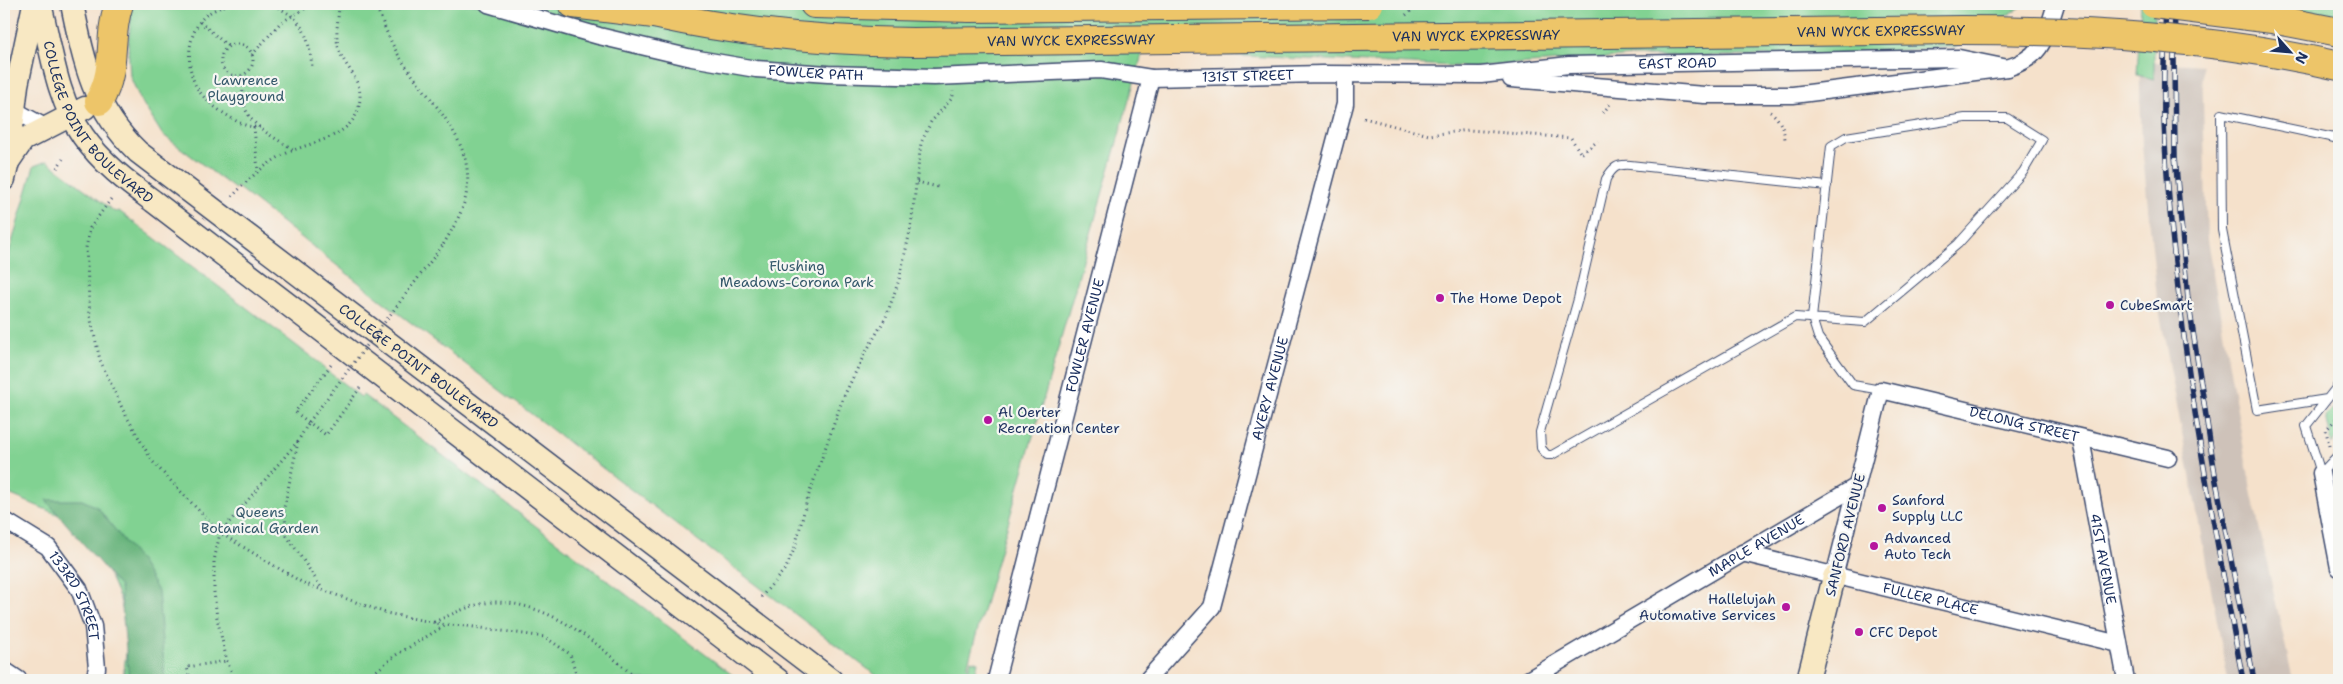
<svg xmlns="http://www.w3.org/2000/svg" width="2343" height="684" viewBox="0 0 2343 684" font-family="'Shantell Sans',sans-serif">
<rect width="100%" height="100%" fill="#f6f6f2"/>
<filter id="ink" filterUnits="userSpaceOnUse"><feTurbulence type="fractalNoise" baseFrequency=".02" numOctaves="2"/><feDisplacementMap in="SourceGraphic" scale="10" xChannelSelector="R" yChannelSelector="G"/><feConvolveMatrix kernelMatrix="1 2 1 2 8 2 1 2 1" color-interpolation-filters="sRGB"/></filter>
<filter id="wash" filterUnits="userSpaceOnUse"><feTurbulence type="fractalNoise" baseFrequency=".0096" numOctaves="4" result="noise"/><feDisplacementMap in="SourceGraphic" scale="20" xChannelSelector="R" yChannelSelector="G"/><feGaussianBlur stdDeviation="1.12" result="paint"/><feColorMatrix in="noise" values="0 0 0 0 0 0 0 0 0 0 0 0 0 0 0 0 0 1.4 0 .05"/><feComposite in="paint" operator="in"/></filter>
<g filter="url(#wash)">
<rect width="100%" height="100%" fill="#f5e1cb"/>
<path fill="#cec2b9" d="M2139,61L2202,65L2207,240L2252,495L2293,680H2228L2157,298L2142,145Z"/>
<path fill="#81d292" stroke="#4e8078" d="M109,4H2026L1955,47L1812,56H1634L1471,67L1143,51L967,667L969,668L971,660L978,662L974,680H882L381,300L237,187L235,189L162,134L140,99L130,76L128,44L131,18Z
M2141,4H2154V79L2137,75Z
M2242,4H2339V27Z
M47,161L115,212L119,211L322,365V367L361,397L363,395L739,680H123L128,634L120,599L103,561L59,515L4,492V270L34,166Z
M2339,402V436L2332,444L2326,416Z"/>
<path fill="#68b47c" stroke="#42726d" d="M46,500H82L97,507L140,561L158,591L165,680H129L120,587Z"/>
</g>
<g filter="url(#ink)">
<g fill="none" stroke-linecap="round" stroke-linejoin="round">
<defs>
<path id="lane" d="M1827,186L1630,165C1617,164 1613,167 1606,179L1578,299L1540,432L1541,448L1547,455H1552L1795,317L1865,322L1958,244L2023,172L2042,140L2007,118H1965L1846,137L1831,146L1812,318L1818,337L1853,385L1881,390
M2339,384L2306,426L2321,473L2339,454
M2327,399L2257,410L2222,230L2221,114L2339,139"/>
<g id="street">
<path id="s1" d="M488,4L599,36L692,58L756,69L828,74L934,77L1101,70L1151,78L1323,74L1481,75L1569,65L1959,58L2008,68"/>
<path d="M1511,79L1704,95H1793L2007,68C2043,57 2045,38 2056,4"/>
<path d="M5,105L45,127"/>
<path id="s2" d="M2081,439L2126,680"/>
<path d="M2321,473L2339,568"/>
<path id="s3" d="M4,520L48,547L79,589L93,626L97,668L94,680"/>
<path id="s4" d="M1742,553L2119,644"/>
<path id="s5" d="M1834,577L1881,390L2168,458"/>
<path d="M4,670L19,680"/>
<path id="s6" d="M996,680L1151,78"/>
<path id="s7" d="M1147,680L1212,607L1345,104V76"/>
<path id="s8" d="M1528,680L1857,486"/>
</g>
<g id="secondary">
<path id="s9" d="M40,4C51,47 56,98 83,136C101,162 127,182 153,201L778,680"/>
<path id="s10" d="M72,4C84,62 93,109 138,152L831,680"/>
<path d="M8,162L17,85L34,4"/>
<path d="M4,179L8,162L23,140L85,108"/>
<path d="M1808,680L1834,577"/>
</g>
<path id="highway" d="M573,4L654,14
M814,4L970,8
M99,101C118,69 107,38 119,4"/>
</defs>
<use href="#lane" stroke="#3c4a6e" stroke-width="10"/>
<use href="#street" stroke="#3c4a6e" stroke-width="19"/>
<use href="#secondary" stroke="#3c4a6e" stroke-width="25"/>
<use href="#highway" stroke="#3c4a6e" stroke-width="30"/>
<path stroke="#3c4a6e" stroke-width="3" stroke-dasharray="1 4" stroke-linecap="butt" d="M229,4C221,7 212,10 205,16C187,32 185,67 197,88C204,99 214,107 225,114C236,121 246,128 260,127
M269,4C302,16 308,32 312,66
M375,4C383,22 390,43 401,59C426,98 474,138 467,189C465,209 453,228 443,245
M1406,15L1419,4
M200,22L229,47
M221 60a16 16 0 1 1 32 0a16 16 0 1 1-32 0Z
M252,55L280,23L313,4
M242,76C243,86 242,98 245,107C250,127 278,139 294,150
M1770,112C1779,117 1785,131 1785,141
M1603,113L1610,104
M1364,118L1429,135L1469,130L1571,138L1581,154L1598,141
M254,127L258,171
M57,168L63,159
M917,182L938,187
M232,197C248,179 267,162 289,152C316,140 358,137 360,98C361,77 342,65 338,46C335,32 339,17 339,4
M111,199L90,228L86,248L90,316L100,360L123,410L152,461L220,533L303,583L386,613L446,625
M331,365L295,412L326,435L360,388
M298,442L284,508L287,536L323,590
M2329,446L2326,430L2339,416
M761,597L786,568L795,547L807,500L843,398L863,357L886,317L899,280L911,227L921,143L931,122L953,97V91
M434,622C453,614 475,602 496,602C554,604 598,644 638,680
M190,680L187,667L227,661
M235,680L227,661L217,618L214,592V561L220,533L298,441L309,422
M365,680L396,655L446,625L467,626L545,637L570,654L578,680"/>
<use href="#lane" stroke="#fff" stroke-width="8"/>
<use href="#street" stroke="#fff" stroke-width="16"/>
<use href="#secondary" stroke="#f8e8c3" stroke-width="22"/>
<use href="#highway" stroke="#edc569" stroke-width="28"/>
<defs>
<path id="rail" d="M2166,4C2164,55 2162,107 2166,158C2177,334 2210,508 2243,680
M2175,4L2174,59L2175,156L2188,299L2216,481L2254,680"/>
</defs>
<use href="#rail" stroke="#1b2f5e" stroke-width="5.5"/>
<use href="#rail" stroke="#f6f6f2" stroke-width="4" stroke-dasharray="11" stroke-linecap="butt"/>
<defs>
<g id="highway-bridge">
<path d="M2154,4L2272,19L2339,32"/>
<path d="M970,8L1369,4"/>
<path id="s11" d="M654,14C740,33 825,41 913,42L1961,30C2088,30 2215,38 2339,66"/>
</g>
</defs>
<use href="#highway-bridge" stroke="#3c4a6e" stroke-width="30" stroke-linecap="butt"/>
<path stroke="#3c4a6e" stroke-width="3" stroke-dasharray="1 4" stroke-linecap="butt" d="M309,422L443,245"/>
<use href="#highway-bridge" stroke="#edc569" stroke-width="28"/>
</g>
</g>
<g fill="#b5179e" stroke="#f6f6f2" stroke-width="2">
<circle cx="1440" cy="298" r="5"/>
<circle cx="2110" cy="305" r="5"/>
<circle cx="988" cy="420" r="5"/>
<circle cx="1882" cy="508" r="5"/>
<circle cx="1874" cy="546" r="5"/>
<circle cx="1786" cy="607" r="5"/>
<circle cx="1859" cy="632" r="5"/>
</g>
<g text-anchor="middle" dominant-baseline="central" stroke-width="4.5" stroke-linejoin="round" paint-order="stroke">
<g font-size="14" fill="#1b2f5e" stroke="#f6f6f2">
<text stroke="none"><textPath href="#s11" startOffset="1229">VAN WYCK EXPRESSWAY</textPath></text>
<text stroke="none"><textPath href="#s11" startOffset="824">VAN WYCK EXPRESSWAY</textPath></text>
<text stroke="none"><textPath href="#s11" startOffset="419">VAN WYCK EXPRESSWAY</textPath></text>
<text stroke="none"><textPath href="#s1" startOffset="1199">EAST ROAD</textPath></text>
<text stroke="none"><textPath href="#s1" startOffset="336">FOWLER PATH</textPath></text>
<text stroke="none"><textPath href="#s1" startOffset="769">131ST STREET</textPath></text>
<text stroke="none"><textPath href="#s9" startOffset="136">COLLEGE POINT BOULEVARD</textPath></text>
<text stroke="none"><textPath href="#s6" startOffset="356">FOWLER AVENUE</textPath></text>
<text stroke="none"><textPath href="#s10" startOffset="518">COLLEGE POINT BOULEVARD</textPath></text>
<text stroke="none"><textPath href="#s7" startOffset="324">AVERY AVENUE</textPath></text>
<text stroke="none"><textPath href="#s5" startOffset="340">DELONG STREET</textPath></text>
<text transform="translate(1845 535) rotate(-76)">SANFORD AVENUE</text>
<text stroke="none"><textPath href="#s8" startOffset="265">MAPLE AVENUE</textPath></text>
<text stroke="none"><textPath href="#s2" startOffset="122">41ST AVENUE</textPath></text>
<text stroke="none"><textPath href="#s3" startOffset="108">133RD STREET</textPath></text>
<text stroke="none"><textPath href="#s4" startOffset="194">FULLER PLACE</textPath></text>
</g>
<g font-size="14" fill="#34586b" stroke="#f6f6f2">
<text x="246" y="80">Lawrence<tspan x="246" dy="16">Playground</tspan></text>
<text x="797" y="266">Flushing<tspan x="797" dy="16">Meadows-Corona Park</tspan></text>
<text x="260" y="512">Queens<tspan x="260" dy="16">Botanical Garden</tspan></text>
</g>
<g font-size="14" fill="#1b2f5e" stroke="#f6f6f2" text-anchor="start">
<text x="1450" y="298">The Home Depot</text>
<text x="2120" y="305">CubeSmart</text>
<text x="998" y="412">Al Oerter<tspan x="998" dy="16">Recreation Center</tspan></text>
<text x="1892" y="500">Sanford<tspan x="1892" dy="16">Supply LLC</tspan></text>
<text x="1884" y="538">Advanced<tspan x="1884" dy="16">Auto Tech</tspan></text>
<text x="1776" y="599" text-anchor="end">Hallelujah<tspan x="1776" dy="16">Automative Services</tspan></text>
<text x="1869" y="632">CFC Depot</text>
</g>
</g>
<rect width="2343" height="684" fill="none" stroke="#f6f6f2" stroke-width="20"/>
<g transform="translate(2290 52) rotate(117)" stroke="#f6f6f2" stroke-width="4" paint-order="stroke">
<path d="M0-4L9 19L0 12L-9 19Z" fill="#1b2f5e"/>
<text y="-8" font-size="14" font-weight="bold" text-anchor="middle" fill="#1b2f5e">N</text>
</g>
</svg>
